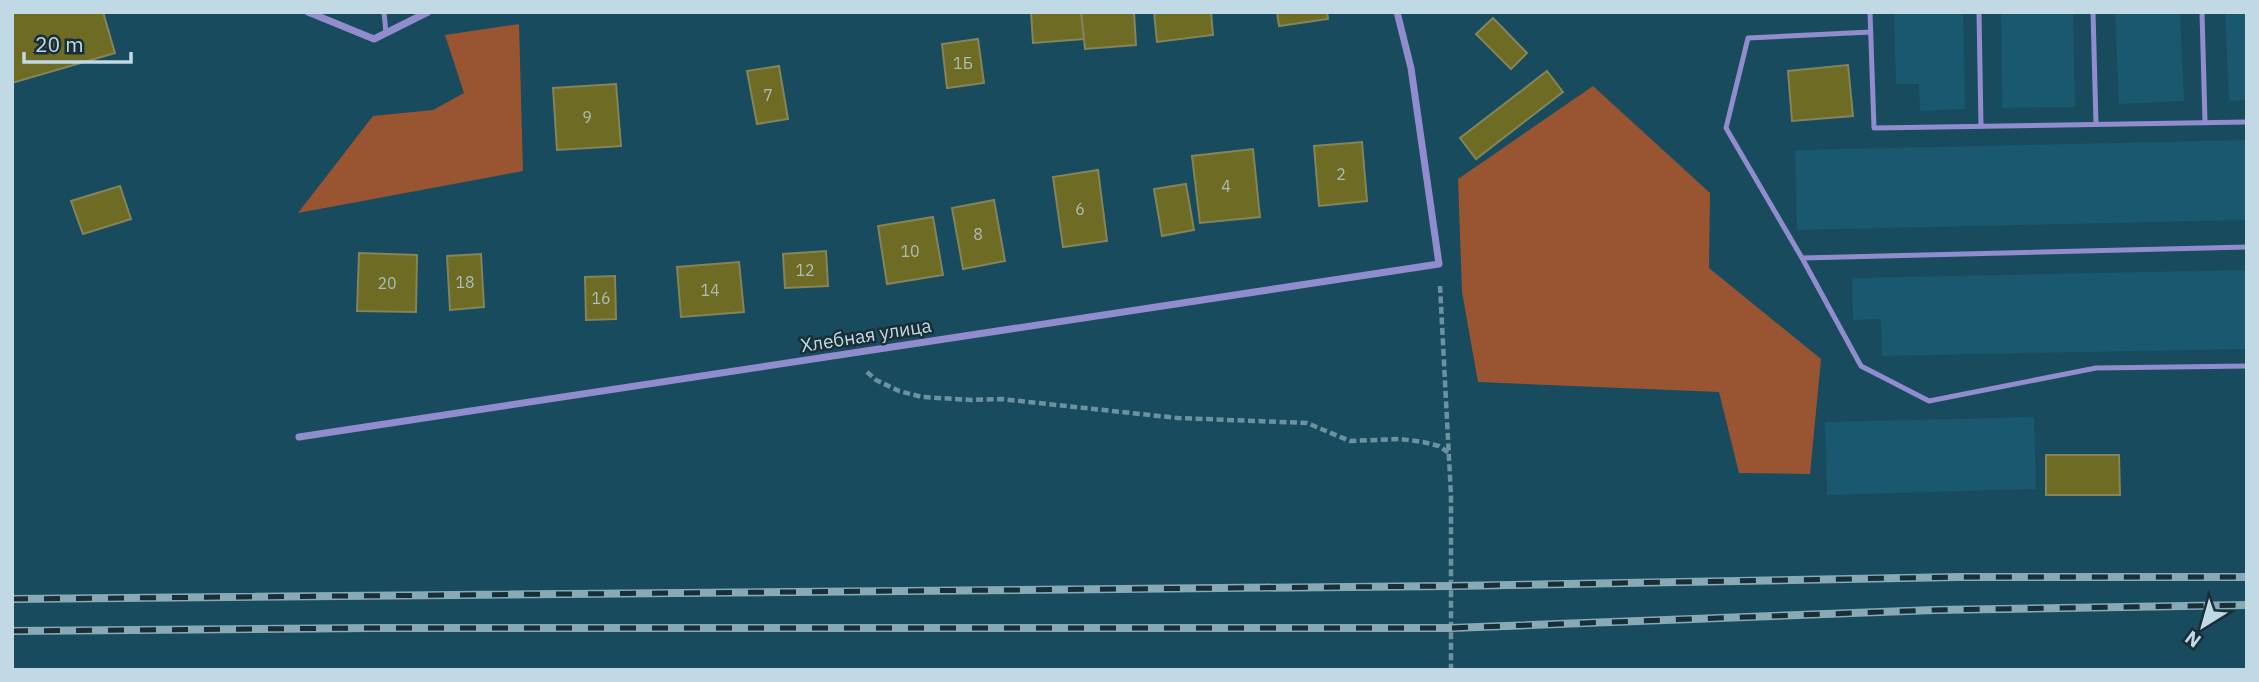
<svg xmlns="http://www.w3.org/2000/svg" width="2259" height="682" viewBox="0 0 2259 682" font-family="'IBM Plex Sans',sans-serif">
<rect width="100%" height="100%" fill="#184b5e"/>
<path fill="#19586e" d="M1894,12H1963L1965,109L1920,111L1919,84H1896Z
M2001,12H2073L2075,107L2002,108Z
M2115,12H2180L2184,101L2119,104Z
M2225,12H2247V100L2229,101Z
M2247,140V220L1797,230L1795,150Z
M2247,270V349L1882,356L1881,319L1853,320L1852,278Z
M2034,417L2036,489L1827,495L1825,422Z"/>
<path fill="#995532" d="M519,24L523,171L298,213L373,116L433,110L464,93L445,35Z
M1593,86L1710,193L1709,268L1821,359L1810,474L1739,473L1719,392L1478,382L1462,292L1458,179Z"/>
<path fill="#6e6b25" stroke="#858458" stroke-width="2" d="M12,12H103L115,53L12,83Z
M1031,12H1081L1084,39L1033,43Z
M1081,12H1134L1136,45L1085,49Z
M1154,12H1211L1213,35L1157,42Z
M1277,12H1327L1328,19L1279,26Z
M1493,18L1527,53L1511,69L1476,34Z
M978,39L984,83L947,88L942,44Z
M1848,65L1853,116L1792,121L1788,71Z
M779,66L788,119L757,124L747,71Z
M1547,71L1563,92L1476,159L1460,138Z
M616,84L621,146L557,150L553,88Z
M1362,142L1367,201L1319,206L1314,146Z
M1253,149L1260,217L1200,223L1192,156Z
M1098,170L1107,241L1063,247L1053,177Z
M1186,184L1194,230L1162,236L1154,189Z
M120,186L131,219L83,234L71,201Z
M994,200L1005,261L963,269L952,208Z
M933,217L943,275L887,284L878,226Z
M826,251L828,286L785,288L783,254Z
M359,253L417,255L416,312L357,311Z
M481,254L484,307L450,310L447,256Z
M739,262L744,312L681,317L677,267Z
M615,276L616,319L586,320L585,277Z
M2046,455H2119L2120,495H2046Z"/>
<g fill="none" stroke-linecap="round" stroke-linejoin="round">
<path stroke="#6c92a1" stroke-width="4.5" stroke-dasharray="7 3.5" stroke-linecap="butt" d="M1440,286L1451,496V670
M867,372L876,380L899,391L922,397L972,400L1001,399L1178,418L1307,423L1350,441L1400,439L1423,442L1439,446L1449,453"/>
<path stroke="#918ccd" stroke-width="5" d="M384,12L386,33
M1870,12L1874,128L2247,122
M1979,12L1981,126
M2093,12L2096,124
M2202,12L2205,122
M1871,32L1748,38L1726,128L1802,258L1861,366L1929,401L2096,368L2247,366
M1802,258L2247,247"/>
<path stroke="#918ccd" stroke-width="7" d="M308,12L374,39L428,12
M299,437L1439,264L1411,68L1397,12"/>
<defs>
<path id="rail" d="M12,599L1450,586L1959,577H2247
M12,631L371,628H1451L1934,610L2247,605"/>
</defs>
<use href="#rail" stroke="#88aab7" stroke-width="8"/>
<use href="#rail" stroke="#192e37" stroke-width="5" stroke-dasharray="16" stroke-linecap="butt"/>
</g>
<g text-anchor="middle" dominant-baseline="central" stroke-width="5" stroke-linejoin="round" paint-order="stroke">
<g font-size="16" fill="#acbeb4">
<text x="963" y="63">1Б</text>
<text x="768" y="95">7</text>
<text x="587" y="117">9</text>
<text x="1341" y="174">2</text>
<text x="1226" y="186">4</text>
<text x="1080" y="209">6</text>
<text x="978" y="234">8</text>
<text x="910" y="251">10</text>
<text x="805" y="270">12</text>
<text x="465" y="282">18</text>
<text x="387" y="283">20</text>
<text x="710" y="290">14</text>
<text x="601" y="298">16</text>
</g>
<g font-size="19" fill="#c0d9e4" stroke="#192e37">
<text transform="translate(866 335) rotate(-9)">Хлебная улица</text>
</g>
</g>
<rect width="2259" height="682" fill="none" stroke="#c0d9e4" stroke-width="28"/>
<g transform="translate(2203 626) rotate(217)" stroke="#192e37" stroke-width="5" paint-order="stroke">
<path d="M0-5L12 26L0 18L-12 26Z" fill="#c0d9e4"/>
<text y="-10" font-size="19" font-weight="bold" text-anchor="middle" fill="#c0d9e4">N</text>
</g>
<path d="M24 52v10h107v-10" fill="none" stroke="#c0d9e4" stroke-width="3.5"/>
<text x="35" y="52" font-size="21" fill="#c0d9e4" stroke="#192e37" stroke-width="5" paint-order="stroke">20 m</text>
</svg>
